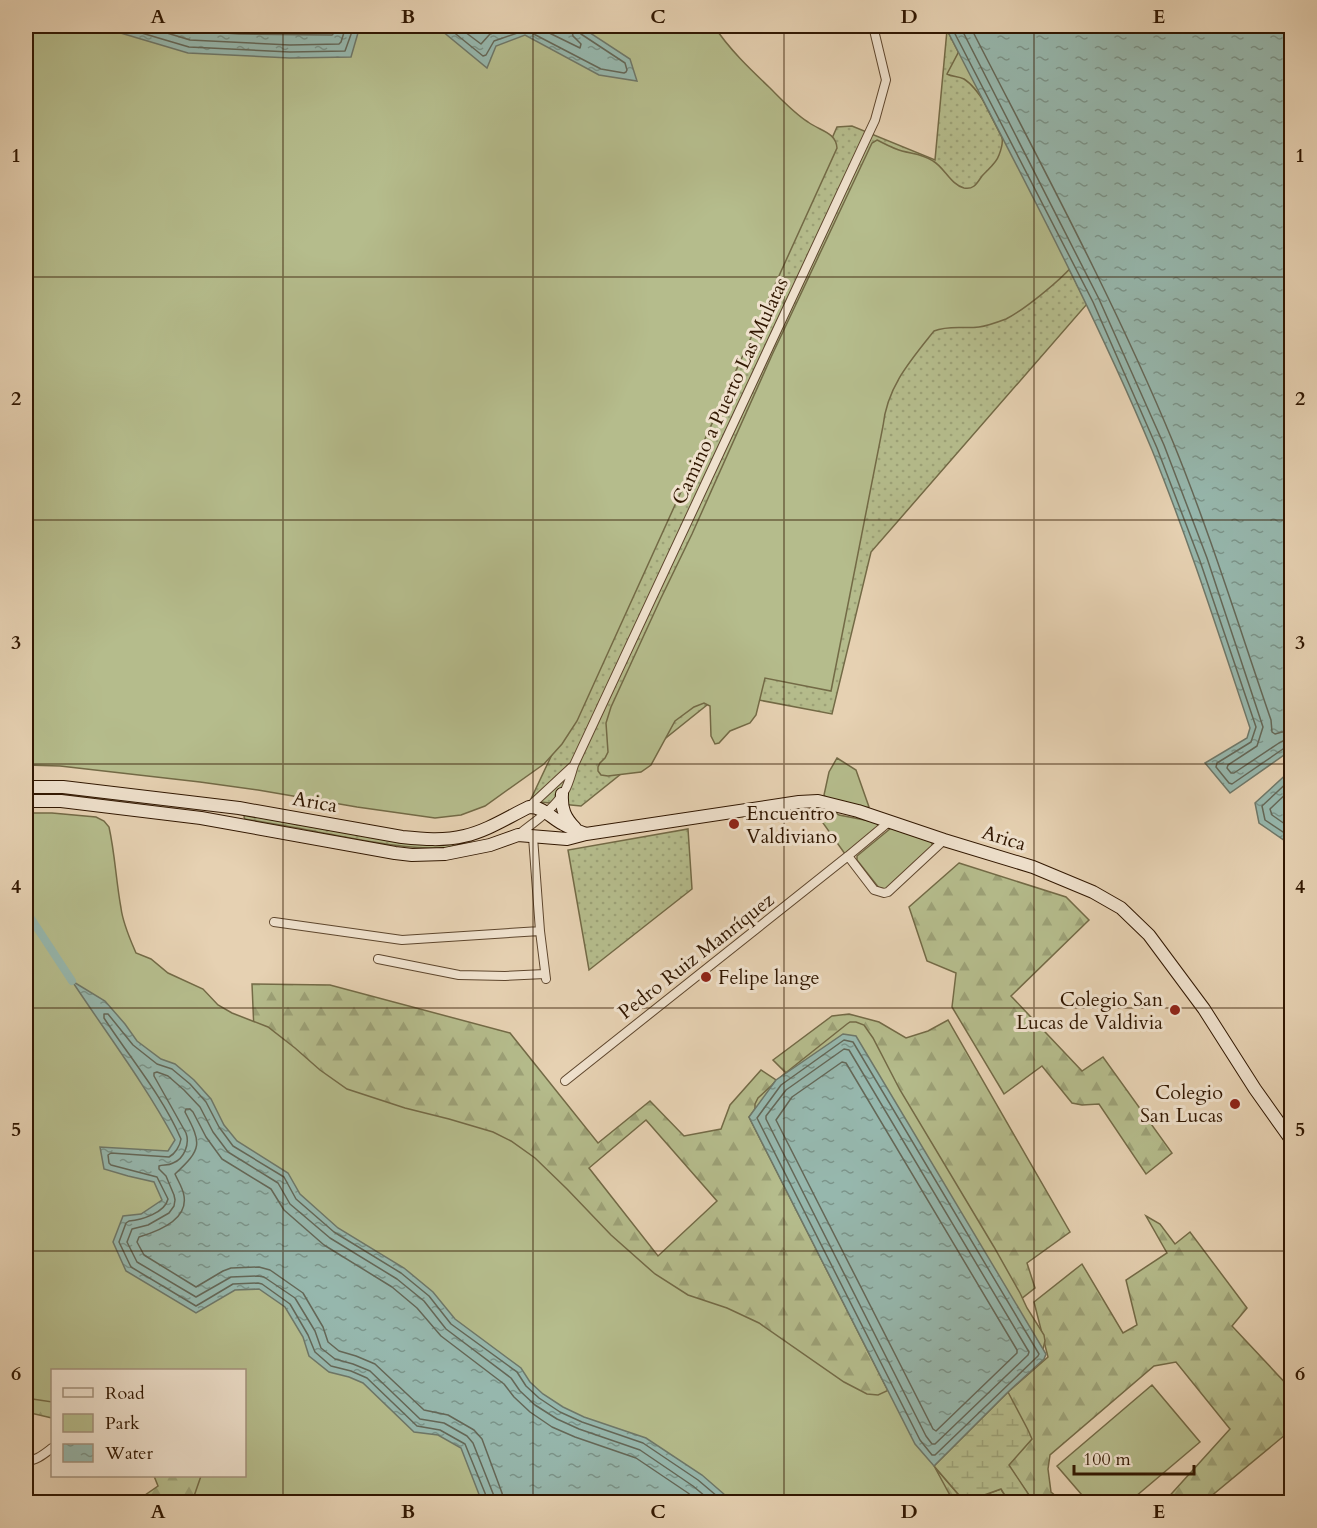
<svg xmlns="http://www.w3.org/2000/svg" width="1317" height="1528" viewBox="0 0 1317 1528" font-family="Cardo,serif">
<defs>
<pattern id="grass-dots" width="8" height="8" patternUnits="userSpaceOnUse" patternTransform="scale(1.5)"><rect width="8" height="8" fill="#b5bc8c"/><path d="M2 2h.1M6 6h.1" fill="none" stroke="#9ca177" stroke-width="1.8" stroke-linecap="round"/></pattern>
<pattern id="forest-firs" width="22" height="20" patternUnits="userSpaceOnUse" patternTransform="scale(1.5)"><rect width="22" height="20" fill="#b5bc8c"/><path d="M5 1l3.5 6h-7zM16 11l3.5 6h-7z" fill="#9ca177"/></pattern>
<pattern id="wetland-marsh" width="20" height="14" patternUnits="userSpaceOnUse" patternTransform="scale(1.5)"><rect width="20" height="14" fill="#b5bc8c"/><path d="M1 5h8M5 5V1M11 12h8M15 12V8" fill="none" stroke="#9ca177"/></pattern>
<pattern id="water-ripples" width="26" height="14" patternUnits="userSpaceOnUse" patternTransform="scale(1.5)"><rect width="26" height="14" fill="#96b7ad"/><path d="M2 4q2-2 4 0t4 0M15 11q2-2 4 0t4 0" fill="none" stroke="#7b948a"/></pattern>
</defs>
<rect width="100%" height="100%" fill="#e6d1b2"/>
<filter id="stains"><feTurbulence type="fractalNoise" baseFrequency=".00333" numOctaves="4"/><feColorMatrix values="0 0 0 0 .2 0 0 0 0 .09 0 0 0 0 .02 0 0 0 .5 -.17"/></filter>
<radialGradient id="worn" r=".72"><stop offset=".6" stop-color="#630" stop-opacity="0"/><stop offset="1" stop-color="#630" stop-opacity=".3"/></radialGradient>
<path fill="url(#grass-dots)" stroke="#736a46" stroke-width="1.5" d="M947,30L1087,304L871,552L832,714L722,693L581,806L530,801L664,517L837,127L852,126L935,160Z
M245,815L452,842L453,846L451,848C406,850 362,840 318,832C294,827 269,823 245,819L244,817Z
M688,829L692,889L589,970L568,850Z"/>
<path fill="url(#forest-firs)" stroke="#736a46" stroke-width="1.5" fill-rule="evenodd" d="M959,863L1066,897L1089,920L1011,996L1082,1071L1103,1057L1172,1153L1146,1174L1099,1104L1082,1105L1072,1103L1042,1066L1004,1094L952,1007L956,973L927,961L909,907Z
M252,984L330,985L510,1033L598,1143L650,1101L684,1136L721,1129L730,1105L761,1070L776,1080L749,1117L915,1444L965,1502L1001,1489L1009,1502H820L254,1031ZM646,1120L717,1201L658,1256L589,1168Z
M849,1014L879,1022L906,1038L928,1031L948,1020L1070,1232L1027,1263L1035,1288L1016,1303L773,1060L832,1016Z
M1146,1216L1160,1224L1175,1244L1190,1232L1247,1308L1232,1326L1291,1389V1430L1204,1502H1164L1230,1429L1176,1362L1154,1366L1050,1455L1048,1469L1051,1492L1063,1502H1032L1031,1498L1008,1465V1392L1048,1357L1034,1302L1082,1264L1123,1333L1137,1325L1126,1280L1167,1253Z
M26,1376L52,1390V1418L26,1412Z
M154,1476H240L235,1502H135L158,1486Z"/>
<path fill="url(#wetland-marsh)" stroke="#736a46" stroke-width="1.5" d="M1008,1392L1028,1430L1032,1439L1009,1465L1031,1498L1032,1502H1009L1001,1489L965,1502L934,1466Z"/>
<path fill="#b5bc8c" stroke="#736a46" stroke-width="1.5" d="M26,26H714C729,49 750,69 770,88C782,100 794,113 808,122C820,131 836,132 837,148L577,721L562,744L544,764L485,806L461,815L435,818L357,807L258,790L200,782L60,766L26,765Z
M967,36L1074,264C1061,280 1024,310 1006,319C998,322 987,326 979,327C963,329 949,325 934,331C910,361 887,387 883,426L831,691L765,678L756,715L750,723L730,731L719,743L715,744L711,736L710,706L704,703L694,707L675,721L651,765L641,772L608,776L601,775L598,771V767L600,763L605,758L608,752L606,723L611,707L661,598L692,534L772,355L872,143L877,140C885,144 894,149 902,151C914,154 923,154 933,161C944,167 951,185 964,188C974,190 977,183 982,176C988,169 996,164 999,155C1001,150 1003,142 1002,137C998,121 977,87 964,79C958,76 952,77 947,74Z
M837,758L856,770L869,807L865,808L826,798L824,795L829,772Z
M814,807L832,810L839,815L875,822L878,824L877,829L845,854L818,816Z
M26,813H52L96,817L104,821L109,827C115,854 116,881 121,908C123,924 130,939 136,953L151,959L168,973L203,989L218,1005L232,1013L268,1027L295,1048L320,1070L347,1089L405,1108L449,1119L493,1132L511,1141L535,1158L567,1189L611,1235L655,1274L688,1295L727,1308L759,1323L844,1382L867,1394L878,1395L889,1390L755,1110V1104L758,1098L783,1075L847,1024L850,1022H856L864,1025L873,1038L900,1090L994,1247L1020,1293L1027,1308L1044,1335L1045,1341L1042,1353L933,1464L951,1497L955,1502H192L201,1476H244V1370H52V1402L26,1398Z
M891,828L932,842V847L886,889L879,888L857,860V856Z
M1152,1385L1200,1442L1129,1502H1088L1057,1466Z"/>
<path fill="url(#water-ripples)" stroke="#6e7768" stroke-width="1.5" d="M97,26H243L249,28L256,26H360L351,57L290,58L188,53Z
M436,26H585L584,29L630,59L637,81L599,75L525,35L496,46L487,68Z
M943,26H1291V764L1287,753L1230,793L1205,763L1247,738L1250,728C1219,635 1189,541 1152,450C1092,306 1018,169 947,30Z
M1291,770V845L1259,823L1255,803Z
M72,981L105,1001L125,1024L137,1041L161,1059L175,1064L194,1080L211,1099L224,1125L237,1141L288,1173L300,1194L338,1228L404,1268L433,1292L455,1319L521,1368L530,1382L543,1394L563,1407L584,1417L646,1438L702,1475L733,1502H482L461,1448L438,1435L414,1432L363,1383L349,1377L329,1372L309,1356L303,1337L285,1307L259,1289L235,1290L196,1313L126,1271L113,1242L123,1216L141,1214L162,1200L154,1182L128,1176L104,1169L100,1147L168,1151L175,1140C145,1084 107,1034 72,981Z
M843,1034L856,1036L1046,1354L1044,1359L1008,1392L934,1466L915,1444L749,1117L776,1080Z"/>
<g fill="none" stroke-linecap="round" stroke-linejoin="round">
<path stroke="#646757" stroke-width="1.5" d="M118,26L189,47L290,52L345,51L354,26
M144,26L190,40L290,45L339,44L341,42L346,26
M175,26L192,31L239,34L332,35L334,33L337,26
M446,26L483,56L486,55L494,41L526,30L601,69L624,73L626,72L627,70L625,63L581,34L578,30V26
M457,26L481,44L490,34L513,26
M535,26L580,48L581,44L573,36L571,26
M951,26L1093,302L1157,448L1200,561L1256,727L1251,742L1217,763L1216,767L1229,783L1232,784L1283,749L1288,748L1292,750
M960,26L1099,299L1164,445L1207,558L1263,727L1257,746L1228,765L1227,768L1231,773H1234L1279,743L1285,740L1292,741
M970,26C1040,163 1114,299 1173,442C1210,533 1239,627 1271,720L1272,732L1275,734L1282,732H1292
M1292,778L1262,806L1265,820L1292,838
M1292,788L1270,809L1272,815L1292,829
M844,1040L853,1042L1039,1354L1038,1356L935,1455H932L920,1440L757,1118L781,1085Z
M844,1049L849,1050L1029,1352L1028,1355L935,1444H932L926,1436L766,1119V1116L786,1090Z
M842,1062L846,1063L1017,1350V1353L936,1431L933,1429L776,1120L792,1097Z
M487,1502V1498L465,1444L440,1430L417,1426L367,1378L351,1371L331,1366L315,1352L308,1335L290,1304L262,1284L258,1283L233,1284L196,1306L131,1267L119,1242L126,1223L129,1221C141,1220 165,1213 168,1199L157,1177L111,1165L109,1163L108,1155L111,1153L169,1157C175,1154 180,1146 181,1139C162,1095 130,1058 104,1018V1014H108L133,1045L157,1064L172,1069L190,1084L206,1102L219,1127L233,1146L284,1177L296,1199L334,1232L401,1273L429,1296L451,1324L517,1372L526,1386L539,1398L560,1412L582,1422L643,1443L698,1480L724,1502
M495,1502L494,1496L473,1443L467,1436L444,1423L420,1419L370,1371L353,1364L335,1359L321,1348L315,1331L295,1298L264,1277L258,1276L231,1277L196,1297L137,1262L127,1242L132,1229L148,1225L169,1213L174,1206L175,1200L174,1195L166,1176L159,1169V1166C163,1164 168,1166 173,1163C184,1159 190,1144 186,1133L154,1076V1073L157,1072L168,1076L184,1090L200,1107L213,1132L228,1152L278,1183L290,1204L330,1238L397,1279L424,1301L446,1329L511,1378L520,1391L535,1405L557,1419L579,1429L640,1450L693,1486L712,1502
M504,1502L502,1493L482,1439L474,1430L448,1415L424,1410L375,1364L356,1356L339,1351L328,1342L323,1327L303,1293L270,1270L259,1267L231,1268L223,1271L196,1287L144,1255L137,1242L139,1237C156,1232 188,1220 184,1196C183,1188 178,1181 175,1174C202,1149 202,1144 185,1112L186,1109H190L193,1112L206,1137L222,1159L271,1189L284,1210L324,1245L392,1287L417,1308L441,1336L504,1384L514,1397L530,1412L552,1427L575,1437L636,1458L688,1493L699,1502"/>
<path stroke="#96b7ad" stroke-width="8" d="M26,913L28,914L72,981"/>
<defs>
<path id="minor" d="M529,807L572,767
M518,835C534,822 553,810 564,792C569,784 571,774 574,765L875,120L886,80L873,26
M533,837L540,931L546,979
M848,856L874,890L884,893L888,892L944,840
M274,922L402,940L540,931
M378,959L459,975L505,976L545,974
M565,1081L848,856L890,821
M26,1461C36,1461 44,1454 52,1448"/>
<path id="secondary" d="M26,787H63L239,808L402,837C422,839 444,841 464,836C487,831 508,817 529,807C544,807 551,818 563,824C570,828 578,831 586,834
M562,794C561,809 565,818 575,828
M26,801H61L201,818L395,853L412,855L445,854L490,845L518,835L567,839L586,834L799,802L818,801L858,811L944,840L1033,867L1093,892L1121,908L1149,935L1204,1009L1255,1089L1292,1141"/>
</defs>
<use href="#minor" stroke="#5e462d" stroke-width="10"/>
<use href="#secondary" stroke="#311701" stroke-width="14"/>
<use href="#minor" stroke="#efe1cd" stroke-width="8"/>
<use href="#secondary" stroke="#efe1cd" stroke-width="12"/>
</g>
<path fill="none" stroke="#311701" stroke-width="1.5" stroke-opacity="0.55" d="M283,26V1502M533,26V1502M784,26V1502M1034,26V1502M26,277H1292M26,520H1292M26,764H1292M26,1008H1292M26,1251H1292"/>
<g fill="#8f2418" stroke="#efe1cd" stroke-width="2">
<circle cx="734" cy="824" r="6"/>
<circle cx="706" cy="977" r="6"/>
<circle cx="1175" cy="1010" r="6"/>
<circle cx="1235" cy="1104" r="6"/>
</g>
<g text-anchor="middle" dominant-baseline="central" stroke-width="6" stroke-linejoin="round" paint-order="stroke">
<g font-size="20" fill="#311701" stroke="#efe1cd">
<text transform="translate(730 391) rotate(-65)">Camino a Puerto Las Mulatas</text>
<text transform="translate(315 802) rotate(10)">Arica</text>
<text transform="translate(1004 838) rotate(17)">Arica</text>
<text transform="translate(696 956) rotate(-38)">Pedro Ruiz Manríquez</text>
</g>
<g font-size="20" fill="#311701" stroke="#efe1cd" text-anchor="start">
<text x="746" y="813">Encuentro<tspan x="746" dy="23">Valdiviano</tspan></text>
<text x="718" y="977">Felipe lange</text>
<text x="1163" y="999" text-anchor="end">Colegio San<tspan x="1163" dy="23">Lucas de Valdivia</tspan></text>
<text x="1223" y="1092" text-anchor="end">Colegio<tspan x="1223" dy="23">San Lucas</tspan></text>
</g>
</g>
<rect width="1317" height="1528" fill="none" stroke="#e6d1b2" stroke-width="66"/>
<rect x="51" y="1369" width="195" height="108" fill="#efe1cd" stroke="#a3907b" stroke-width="1.5"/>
<rect x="63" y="1388" width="30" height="9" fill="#efe1cd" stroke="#a3907b" stroke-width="1.5"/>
<text x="105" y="1399" font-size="18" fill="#311701">Road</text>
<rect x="63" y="1414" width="30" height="18" fill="#b5bc8c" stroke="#a3907b" stroke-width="1.5"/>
<text x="105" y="1429" font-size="18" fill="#311701">Park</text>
<rect x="63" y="1444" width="30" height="18" fill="url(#water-ripples)" stroke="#a3907b" stroke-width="1.5"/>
<text x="105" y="1459" font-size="18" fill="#311701">Water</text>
<path d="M1074 1465v9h120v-9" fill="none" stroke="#311701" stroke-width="3"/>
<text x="1083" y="1465" font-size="18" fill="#311701" stroke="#efe1cd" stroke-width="4.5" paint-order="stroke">100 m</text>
<rect x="33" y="33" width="1251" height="1462" fill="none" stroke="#311701" stroke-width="2"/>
<g font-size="20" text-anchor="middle" font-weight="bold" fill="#311701">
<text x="158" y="23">A</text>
<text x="408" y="23">B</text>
<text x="658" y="23">C</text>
<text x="909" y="23">D</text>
<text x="1159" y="23">E</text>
<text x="16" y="162">1</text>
<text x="1300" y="162">1</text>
<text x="16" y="405">2</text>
<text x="1300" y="405">2</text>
<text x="16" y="649">3</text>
<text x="1300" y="649">3</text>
<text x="16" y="893">4</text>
<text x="1300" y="893">4</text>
<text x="16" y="1136">5</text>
<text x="1300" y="1136">5</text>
<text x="16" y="1380">6</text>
<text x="1300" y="1380">6</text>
<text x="158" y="1518">A</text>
<text x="408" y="1518">B</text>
<text x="658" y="1518">C</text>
<text x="909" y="1518">D</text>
<text x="1159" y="1518">E</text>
</g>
<rect width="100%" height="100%" filter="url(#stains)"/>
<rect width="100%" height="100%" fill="url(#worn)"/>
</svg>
